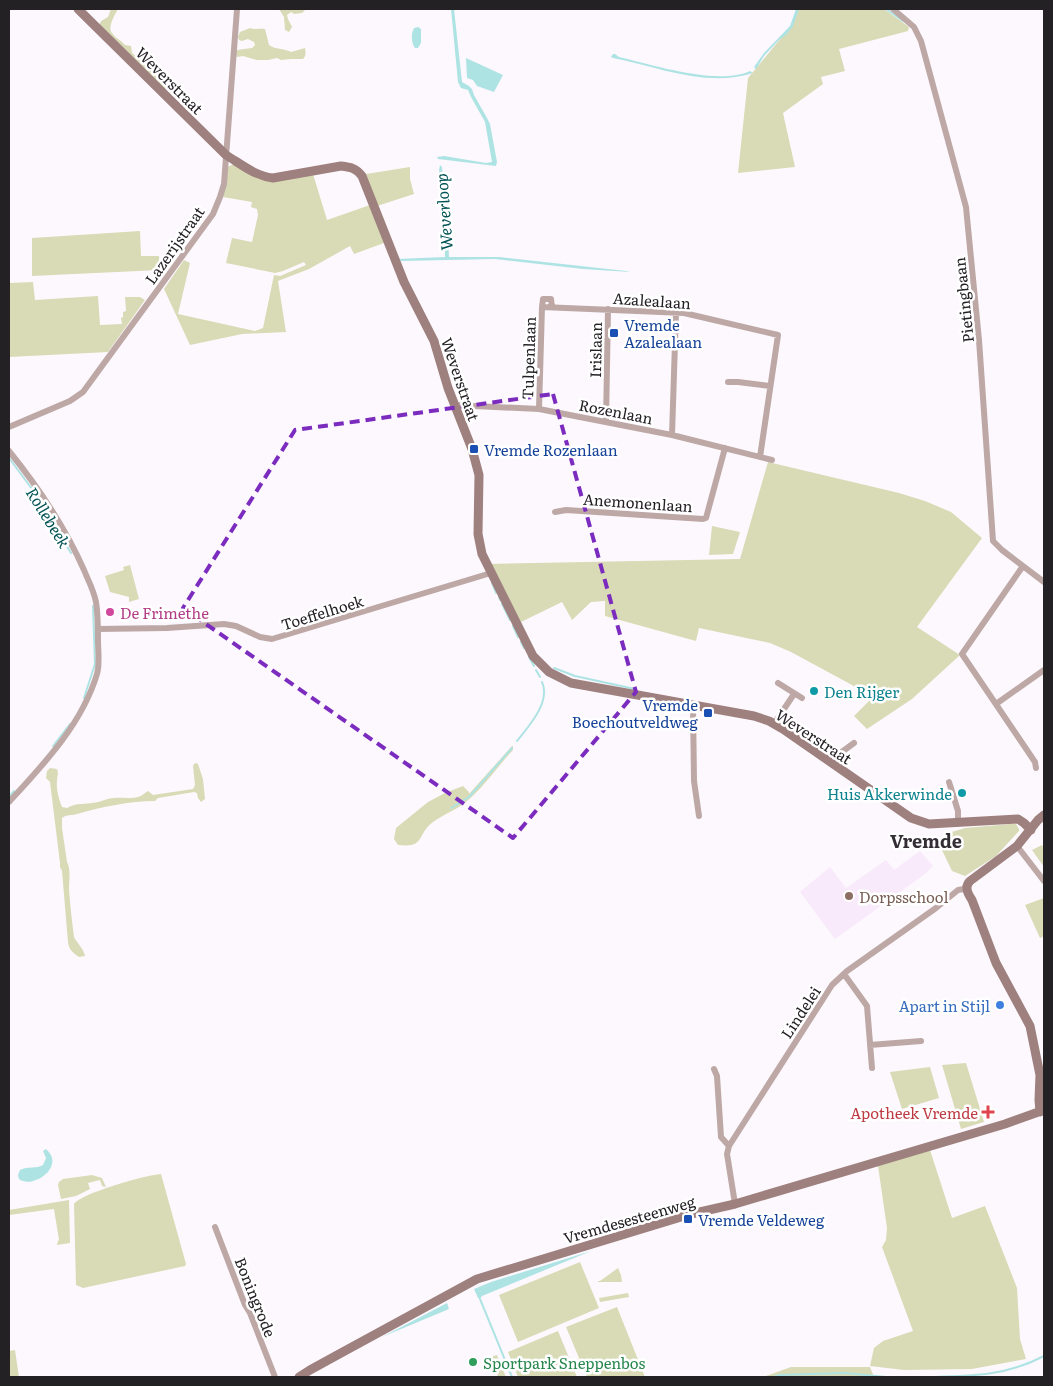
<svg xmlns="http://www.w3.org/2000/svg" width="1053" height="1386" viewBox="0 0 1053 1386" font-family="Literata,serif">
<rect width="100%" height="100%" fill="#fdf8fe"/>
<path fill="#f8eafb" d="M920,851L933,866L925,874L835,939L800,892L830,867L846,888L886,860L894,870Z"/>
<path fill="#d8dbb5" d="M111,9H118C115,14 107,28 112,33C115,38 121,40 125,45L131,46L132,53L146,65L147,68L151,69L167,87L164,90L99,25L101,21L108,17Z
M279,9H304L305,10L302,13L294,14L291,12L287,15L288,19L292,27L289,32L285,30L284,17Z
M797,9H884L909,27L908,31L839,49L845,71L821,77L823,84L783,113L795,167L738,173L748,78L791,26Z
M250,28C256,30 260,28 265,29L269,45C276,50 284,48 291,52L305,48C306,53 306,56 303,59H291L281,60L277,58L268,60H257L243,56L237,57L235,53L237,50L252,48L255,45L254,42L248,39L242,41L239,40L238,37L240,32Z
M234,164L266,180L313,174L327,220L370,205L384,243L354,254L350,246L309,269L278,281L286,332L242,334L190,345L164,289L184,260L190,263L178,314L255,331L263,328L274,275L280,276L306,265L304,262L283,271L275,273L226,263L232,238L252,242L258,215L257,209L251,207L252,202L223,197L227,167Z
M410,167V179L414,194L377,206L366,174Z
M140,231L141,256H159V270L32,276V238Z
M33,282L35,300L98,296L100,325L122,324L121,318L123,317V312L126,311L125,297H140L145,300L108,352L9,357V283Z
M768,462L899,493L925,501L951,512L982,538L917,627L960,655L912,699L867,729L854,716L872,698L852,685L791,652L770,643L699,628L696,641L605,616V601L591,602L572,620L562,602L521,622L489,564L740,559Z
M712,526L740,532L733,554L709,555Z
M130,565L139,599L129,602V597L110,592L105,576L124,570L123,567Z
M512,746H513V750C497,767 484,787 466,802C456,810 444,814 433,822C416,835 426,848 398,845L394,839L396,828L428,802L445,793L463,786L469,792V794Z
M196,763L198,764L203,779L205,799L201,802L198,798L197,793L194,792L158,798L155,801C130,801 101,807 77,814C71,816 67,814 62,818V828L67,862C71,869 69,881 69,889C70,905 72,921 74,937C77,943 84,949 85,956L79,957C73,953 69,950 68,942L62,871L60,867V863L50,782L46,778L47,771L50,768L57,769C59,774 57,776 57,781C56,789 59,800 62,807L67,808C76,802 87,805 98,802C103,801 108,798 114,798C122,797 129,799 138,797C142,796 144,793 148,791L153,795L193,789L195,785L193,766L194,764Z
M1011,824H1016L1019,829V831L996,856L965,876L952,871L942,850L945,834L965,828Z
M1042,845L1044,849V867L1032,850Z
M1044,898V936L1040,938L1025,905Z
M966,1063L984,1122L961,1129L942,1065Z
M930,1067L939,1098L902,1109L890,1072Z
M930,1150L952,1218L985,1206L1017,1288L1020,1339L1026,1359L972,1369L904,1370L870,1366L874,1348L883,1341L913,1331L882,1247L886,1240L887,1228L878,1166Z
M161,1174L186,1264L185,1266L83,1288L76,1285L74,1204C82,1193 146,1175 161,1174Z
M92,1175L102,1178L106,1187L102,1186L100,1180L88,1183L90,1189L76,1196L61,1199L58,1185L59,1182L63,1179Z
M69,1200L70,1243L57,1245L58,1241L59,1240L54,1209L9,1215V1210Z
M580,1262L599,1308L518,1342L499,1295Z
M618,1268L621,1275L622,1282H598V1281H600Z
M628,1293L629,1297L600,1302L599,1298Z
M617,1307L645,1377H587L566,1327Z
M558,1331L577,1377H518L508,1352Z
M15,1350L19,1377H9V1351Z
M497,1355L506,1377H498L490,1357Z
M791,1367H870L874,1377H763Z"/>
<path fill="#aee3e4" d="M451,9H454L462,82L469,86L472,89L474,95L487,118L490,124L497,162L496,166L438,159L437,157L444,156L486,163L492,162L485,122L471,97L468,90L461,88L458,82Z
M796,9H799L793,26L787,34L779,40L764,56L756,69L754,67L764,53L790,26Z
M418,27L421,29V43L418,48H415C411,43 411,33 414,28Z
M613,54H615L619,57C653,65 719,86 750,71L753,73C706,88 659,67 613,58L611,57Z
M466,58L503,75L494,92L477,86L473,80L467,78Z
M440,165L442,167L446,204V209L443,210L439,170Z
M443,214H447L449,257H499L626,271L630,272L583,269L495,259L401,261L397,259L445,257V237Z
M46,1149C65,1165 37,1186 23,1181C19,1180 19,1179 18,1175L20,1170C28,1166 36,1169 43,1165L46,1158L43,1151Z
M591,1251L482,1296L480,1299L478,1298L474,1289L491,1282Z
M447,1303L449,1309L382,1337Z"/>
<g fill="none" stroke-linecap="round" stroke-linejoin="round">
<path stroke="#aee3e4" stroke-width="2" d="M886,9L903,21
M9,458L35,493L71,553
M492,583L496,593
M499,597L500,600
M502,604L510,620
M513,626L518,637
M521,642L524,648
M529,657L534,666
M554,668L575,676L635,689
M536,670L540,677
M84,698L95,664L93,606
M517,741C529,726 551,702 542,682
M53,746L70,724
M9,797L14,791
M451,808L469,797L512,748
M480,1299L512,1377
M774,1377L780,1375L845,1373L886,1377
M930,1377C972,1376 1006,1376 1044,1356"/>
<path stroke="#bda8a6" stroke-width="6" d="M893,9L914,27L921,41L966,207L979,340L993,541L1002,550L1044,582
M542,307L684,313L778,335L760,457
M728,382H738L770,386
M454,405L539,409L672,435L772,460
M539,409L542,307L543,299H551L552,307
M606,422L608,309
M9,427L70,401L83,392L213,214L220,197L224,184L237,9
M672,435L676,312
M9,451C38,487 65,527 84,570C88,580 94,591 96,602C98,614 98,628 98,640C98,651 100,664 97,674C82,724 44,764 9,802
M555,512L566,510L703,519L706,518L725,448
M1023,566L962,654L1035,762L1036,768
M98,629L167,628L224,624L236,626L260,637L272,639L491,573
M778,683L802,698
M693,704L694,781L699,816
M996,704L1044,670
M774,724L794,694
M831,762L839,754L854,743
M949,782L958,811V823
M1017,846L1044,881
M844,974L867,1006L872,1068
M870,1045L921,1041
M714,1069L717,1076L721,1137L729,1146
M735,1204L728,1160L727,1154L729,1146L832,985L847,971L936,908L958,890L964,889L967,884
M215,1227L245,1305L250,1313L275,1377"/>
<path stroke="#9e807e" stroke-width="9" d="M78,9L226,155C241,164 255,176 273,178L341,166C350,167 356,168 362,176L404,282L434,341L448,388L472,449L479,475L478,534L482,554L533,656L549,672L571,683L754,716L769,721L783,729L911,818L929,824L1018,819L1024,823L1031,830
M1040,1112L1039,1100L1040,1075L1030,1026L996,963L972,900C968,894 964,887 970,881L1017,846L1038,820L1044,815
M299,1377L310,1370L341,1353L477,1279L691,1214L735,1204L1005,1124L1044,1110"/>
</g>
<path fill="none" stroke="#7b2cbf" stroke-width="4" stroke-dasharray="10 6" stroke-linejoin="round" d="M553,394L636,692L513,838L183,608L295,430Z"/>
<g fill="#1a4fb4" stroke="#fff" stroke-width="2">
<rect x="609" y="328" width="10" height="10" rx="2.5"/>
<rect x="469" y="444" width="10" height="10" rx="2.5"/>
<rect x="703" y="708" width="10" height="10" rx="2.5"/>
<rect x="683" y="1214" width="10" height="10" rx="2.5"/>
</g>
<circle fill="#d1479c" stroke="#fff" stroke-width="2" cx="110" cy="612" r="5"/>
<g fill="#0f9aa8" stroke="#fff" stroke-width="2">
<circle cx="814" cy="691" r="5"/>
<circle cx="962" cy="793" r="5"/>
</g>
<circle fill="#8d6e63" stroke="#fff" stroke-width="2" cx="849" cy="896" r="5"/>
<circle fill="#3f7fe0" stroke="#fff" stroke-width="2" cx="1000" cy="1005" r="5"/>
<path fill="#e0444e" stroke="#fff" stroke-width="2" d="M985.5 1104.5h5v5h5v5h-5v5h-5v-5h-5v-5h5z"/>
<circle fill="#2e9e5b" stroke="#fff" stroke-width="2" cx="473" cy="1362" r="5"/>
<g text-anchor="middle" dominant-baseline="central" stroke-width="5" stroke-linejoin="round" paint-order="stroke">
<g font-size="15" fill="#242125" stroke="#fff">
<text transform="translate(170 80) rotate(45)">Weverstraat</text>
<text transform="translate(174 245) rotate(-55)">Lazerijstraat</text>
<text transform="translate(652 300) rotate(4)">Azalealaan</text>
<text transform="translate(963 300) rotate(-96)">Pietingbaan</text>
<text transform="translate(595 350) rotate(-89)">Irislaan</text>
<text transform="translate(528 358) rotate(-88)">Tulpenlaan</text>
<text transform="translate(461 379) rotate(71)">Weverstraat</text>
<text transform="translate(616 411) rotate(11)">Rozenlaan</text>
<text transform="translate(638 502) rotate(4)">Anemonenlaan</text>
<text transform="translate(322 612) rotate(-17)">Toeffelhoek</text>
<text transform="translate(814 736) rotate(33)">Weverstraat</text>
<text transform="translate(800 1012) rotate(-57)">Lindelei</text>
<text transform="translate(629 1219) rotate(-16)">Vremdesesteenweg</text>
<text transform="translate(256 1297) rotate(68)">Boningrode</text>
</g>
<g font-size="15" fill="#164399" stroke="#fff" text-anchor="start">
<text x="624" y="324">Vremde<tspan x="624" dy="17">Azalealaan</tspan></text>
<text x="484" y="449">Vremde Rozenlaan</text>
<text x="698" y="704" text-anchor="end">Vremde<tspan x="698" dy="17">Boechoutveldweg</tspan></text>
<text x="698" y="1219">Vremde Veldeweg</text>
</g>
<g font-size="15" fill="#b23c85" stroke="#fff" text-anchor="start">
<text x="120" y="612">De Frimethe</text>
</g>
<g font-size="15" fill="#0d838f" stroke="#fff" text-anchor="start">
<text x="824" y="691">Den Rijger</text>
<text x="952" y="793" text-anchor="end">Huis Akkerwinde</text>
</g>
<g font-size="15" fill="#785e54" stroke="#fff" text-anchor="start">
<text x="859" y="896">Dorpsschool</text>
</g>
<g font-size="15" fill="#366cbe" stroke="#fff" text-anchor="end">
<text x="990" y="1005">Apart in Stijl</text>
</g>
<g font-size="15" fill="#be3a42" stroke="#fff" text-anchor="end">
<text x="978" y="1112">Apotheek Vremde</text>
</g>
<g font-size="15" fill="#27864d" stroke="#fff" text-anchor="start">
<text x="483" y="1362">Sportpark Sneppenbos</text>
</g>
<g font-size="16" font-style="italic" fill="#005254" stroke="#fff">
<text transform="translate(443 212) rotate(-94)">Weverloop</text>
<text transform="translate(49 517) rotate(58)">Rollebeek</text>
</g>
<g font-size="18" font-weight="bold" fill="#342e35" stroke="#fff">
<text x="926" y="840">Vremde</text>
</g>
</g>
<rect width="1053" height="1386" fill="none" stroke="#242125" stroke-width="20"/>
</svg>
